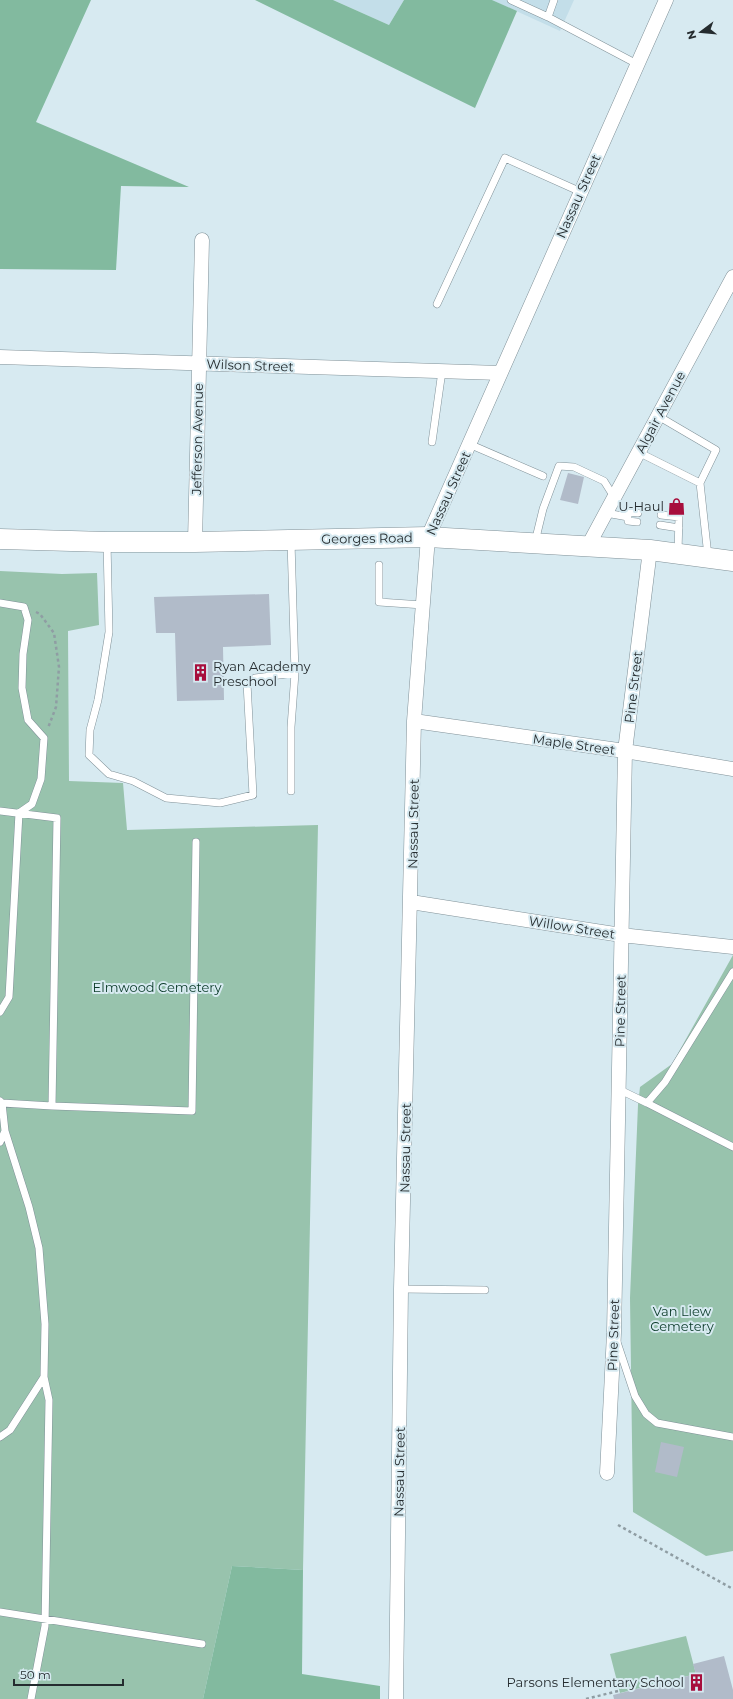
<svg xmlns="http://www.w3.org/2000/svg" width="733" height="1699" viewBox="0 0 733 1699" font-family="Montserrat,sans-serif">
<rect width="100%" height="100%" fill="#d7eaf1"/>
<path fill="#c3dee9" d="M333,0H404L389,25Z
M492,0H574L560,31Z"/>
<path fill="#98c3ad" d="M0,571L62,574L97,573L99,625L68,631L69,781L123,783L127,830L318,825L303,1570L232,1566L203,1699H0Z
M733,955V1551L706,1556L633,1512L630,1298L638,1105L640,1087L672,1064Z
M686,1636L696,1674L620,1693L610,1654Z"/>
<path fill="#82ba9f" d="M0,0H91L36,122L189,187L121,186L116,270L0,269Z
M255,0H333L389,25L404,0H492L517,11L475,108Z
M232,1566L303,1570L302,1674L380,1686V1699H203Z"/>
<path fill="#b1bbc9" d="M568,473L584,477L578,504L560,500Z
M269,594L271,645L223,647L224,700L177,701L175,633H156L154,597Z
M661,1442L684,1447L677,1477L655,1472Z
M724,1656L733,1690V1699H614L613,1695L696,1674L693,1664Z"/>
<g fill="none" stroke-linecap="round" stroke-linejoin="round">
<defs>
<path id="lane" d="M511,0L548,17L637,64
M548,17L554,0
M437,304L505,158L581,192
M658,416L716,450L700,483L708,556
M432,442L442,371
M469,444L543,476
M638,452L700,483
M606,513L628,517
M661,515L679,517L678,552
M637,522L628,521V512L638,513
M660,525L679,528
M107,542L109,632L98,700L90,730L89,755L109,774L133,781L166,798L220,803L253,795L247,683L255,678L295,673
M291,542L295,673L291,727V791
M535,542L543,509L559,466L574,467L604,481L614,497
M379,565V602L423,605
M0,603L24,607L28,620L23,654L22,688L28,720L44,738L41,779L32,804L19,813L9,997L0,1012
M0,811L57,818L52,1106
M618,1089L647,1103L665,1082L733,972
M0,1101L2,1103L52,1106L192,1111L196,842
M647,1103L733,1147
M0,1142L5,1131L2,1103
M401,1289L485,1290
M617,1342L635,1396L646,1414L657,1423L733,1437
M0,1437L10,1430L44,1377L45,1324L39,1248L29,1207L5,1131
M0,1612L202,1644
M31,1699L45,1626L49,1400L44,1377"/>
<path id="street" d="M0,357L500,373
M195,542L202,240
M588,546L733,277
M414,721L625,751L733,769
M411,902L621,935L733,947
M607,1473L614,1333L625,751L650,550
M396,1699L401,1289L414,721L428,537L666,0"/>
<path id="secondary" d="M0,539L107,542H195L428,537L650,550L733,561"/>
</defs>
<use href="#lane" stroke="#809198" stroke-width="8"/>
<use href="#street" stroke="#809198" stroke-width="15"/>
<use href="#secondary" stroke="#809198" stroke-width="21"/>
<path stroke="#8f9da3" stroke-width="2.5" stroke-dasharray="3 3" stroke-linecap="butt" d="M36,612L40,614L54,633L59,667L56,707L48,728
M618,1525L733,1589
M586,1699L618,1691"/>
<use href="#lane" stroke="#fff" stroke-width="7"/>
<use href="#street" stroke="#fff" stroke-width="14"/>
<use href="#secondary" stroke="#fff" stroke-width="20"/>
</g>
<defs>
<symbol id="shop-bare" viewBox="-9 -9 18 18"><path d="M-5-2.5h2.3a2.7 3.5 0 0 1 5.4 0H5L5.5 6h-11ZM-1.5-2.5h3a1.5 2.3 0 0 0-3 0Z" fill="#a70e3c" stroke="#d7eaf1" stroke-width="2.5" paint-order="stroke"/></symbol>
<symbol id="building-bare" viewBox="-9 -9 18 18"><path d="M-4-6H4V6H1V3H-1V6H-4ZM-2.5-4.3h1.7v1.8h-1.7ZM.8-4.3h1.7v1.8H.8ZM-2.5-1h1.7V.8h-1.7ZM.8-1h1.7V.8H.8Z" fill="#a70e3c" stroke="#d7eaf1" stroke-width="2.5" paint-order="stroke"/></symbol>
</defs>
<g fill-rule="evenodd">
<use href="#shop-bare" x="664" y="494" width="25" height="25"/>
<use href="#building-bare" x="188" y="660" width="25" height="25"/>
<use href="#building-bare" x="684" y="1670" width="25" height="25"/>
</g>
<g text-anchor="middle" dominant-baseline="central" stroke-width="4" stroke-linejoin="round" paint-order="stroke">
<g font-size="13" fill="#252c2f" stroke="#d7eaf1">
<text transform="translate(578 196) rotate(-66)">Nassau Street</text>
<text transform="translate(250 365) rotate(2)">Wilson Street</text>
<text transform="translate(660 412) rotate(-62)">Algair Avenue</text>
<text transform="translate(197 439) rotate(-89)">Jefferson Avenue</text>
<text transform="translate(448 493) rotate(-66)">Nassau Street</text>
<text transform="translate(367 538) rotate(-1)">Georges Road</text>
<text transform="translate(633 687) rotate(-83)">Pine Street</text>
<text transform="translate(574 744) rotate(8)">Maple Street</text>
<text transform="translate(413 824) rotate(-89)">Nassau Street</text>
<text transform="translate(572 927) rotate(9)">Willow Street</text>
<text transform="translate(620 1011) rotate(-89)">Pine Street</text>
<text transform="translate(405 1148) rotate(-89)">Nassau Street</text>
<text transform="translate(613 1335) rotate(-88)">Pine Street</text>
<text transform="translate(399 1472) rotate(-89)">Nassau Street</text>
</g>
<g font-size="13" fill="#252c2f" stroke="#d7eaf1" text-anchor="end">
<text x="664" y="506">U-Haul</text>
<text x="213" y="666" text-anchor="start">Ryan Academy<tspan x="213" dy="15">Preschool</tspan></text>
<text x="684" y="1682">Parsons Elementary School</text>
</g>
<g font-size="13" fill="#0a3a28" stroke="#d7eaf1">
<text x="157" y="987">Elmwood Cemetery</text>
<text x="682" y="1311">Van Liew<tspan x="682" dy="15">Cemetery</tspan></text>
</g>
</g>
<g transform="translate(701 32) rotate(254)" stroke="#d7eaf1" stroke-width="3" paint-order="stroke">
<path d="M0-3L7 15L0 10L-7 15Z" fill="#252c2f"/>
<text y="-6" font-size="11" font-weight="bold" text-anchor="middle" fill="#252c2f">N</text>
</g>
<path d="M14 1679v6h109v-6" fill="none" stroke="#252c2f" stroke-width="2"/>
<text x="20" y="1679" font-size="12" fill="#252c2f" stroke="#d7eaf1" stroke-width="3" paint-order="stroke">50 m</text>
</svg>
